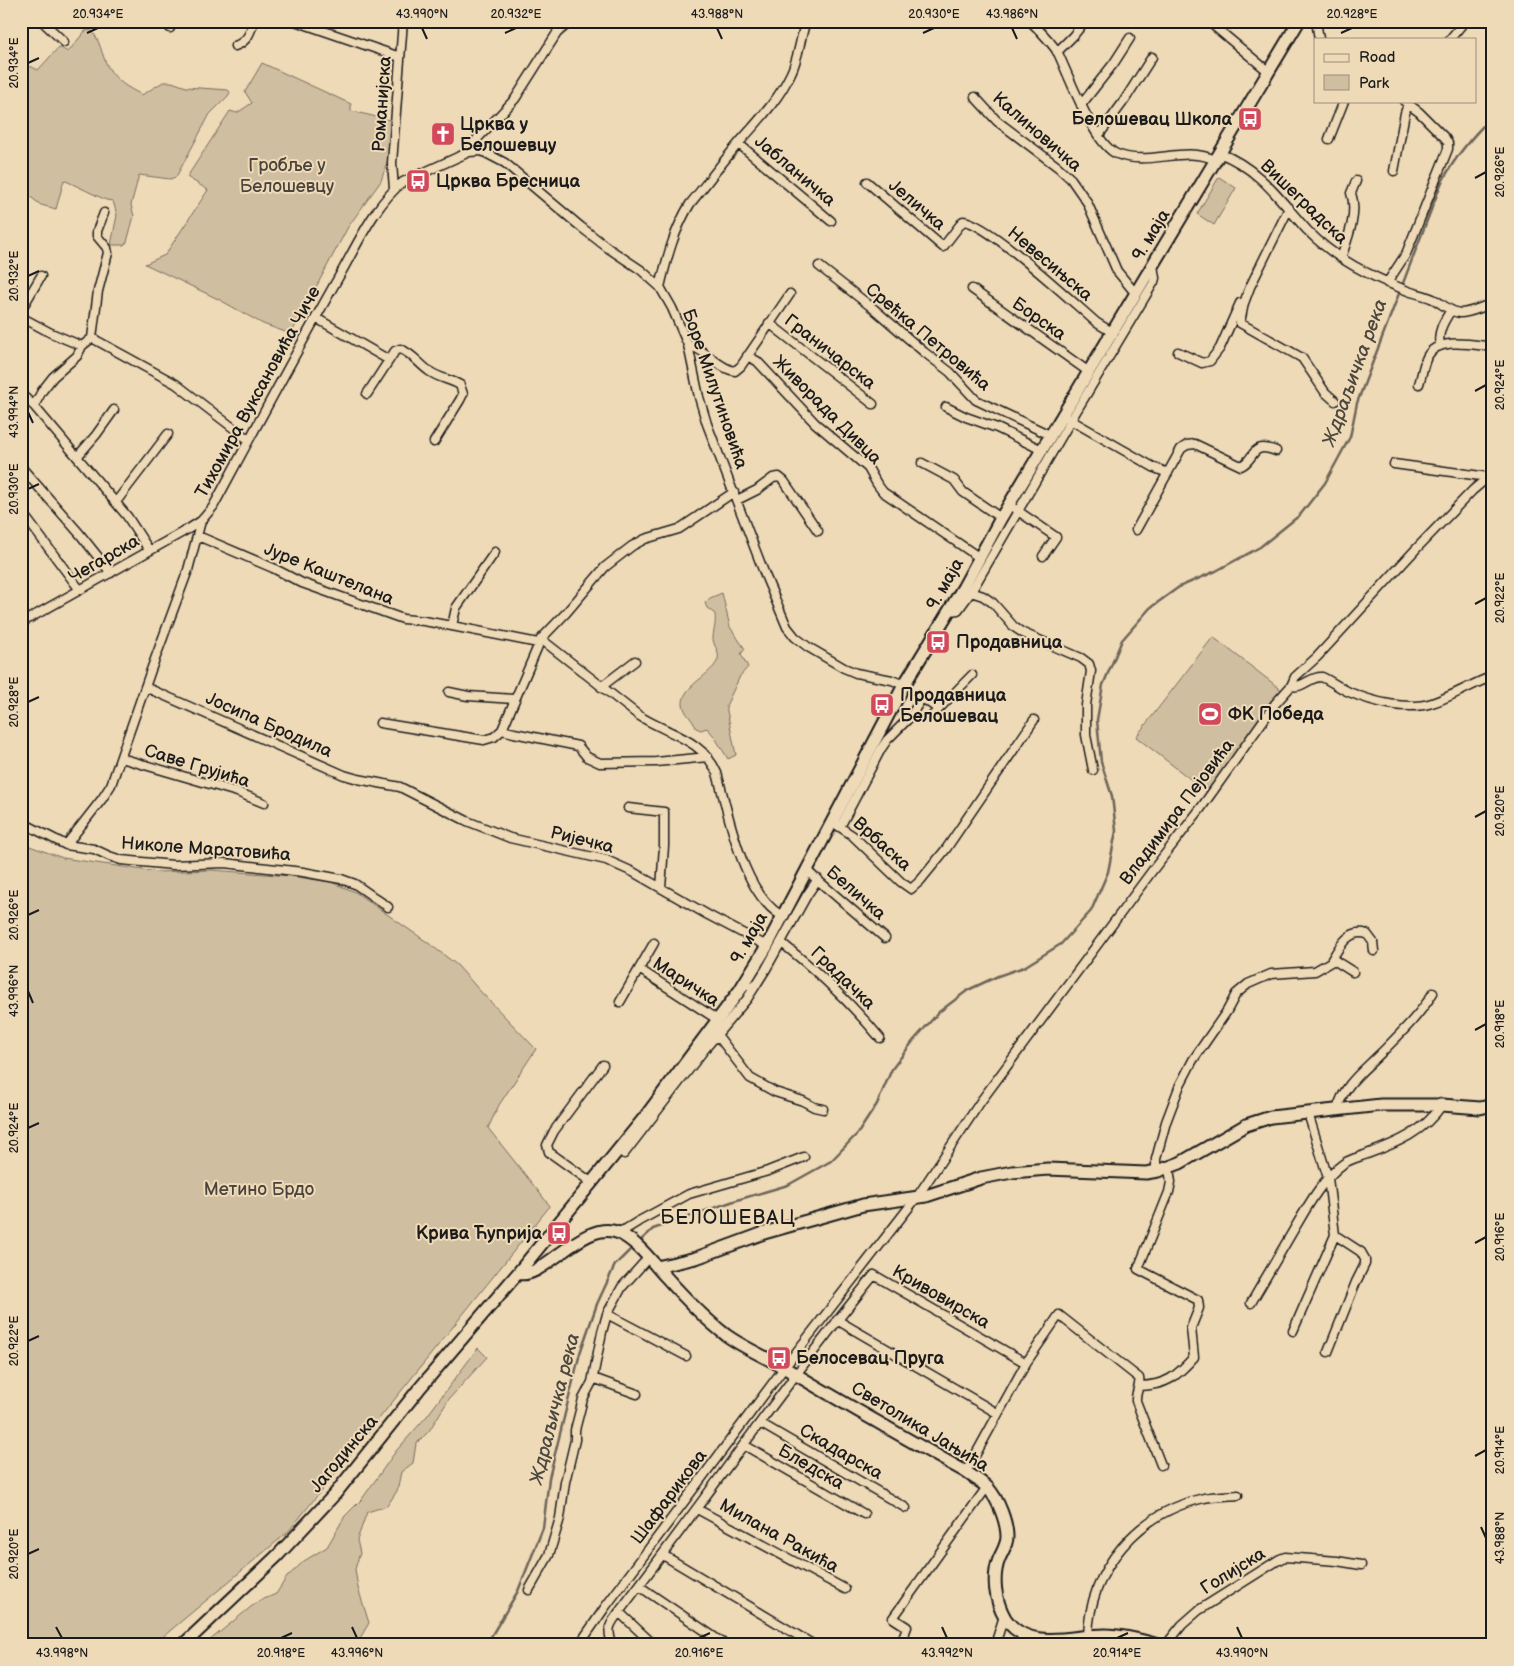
<svg xmlns="http://www.w3.org/2000/svg" width="1514" height="1666" viewBox="0 0 1514 1666" font-family="'Balsamiq Sans',sans-serif">
<rect width="100%" height="100%" fill="#efdab8"/>
<filter id="ink" filterUnits="userSpaceOnUse"><feTurbulence type="fractalNoise" baseFrequency=".02" numOctaves="2"/><feDisplacementMap in="SourceGraphic" scale="10" xChannelSelector="R" yChannelSelector="G"/><feConvolveMatrix kernelMatrix="1 2 1 2 8 2 1 2 1" color-interpolation-filters="sRGB"/></filter>
<g filter="url(#ink)">
<path fill="#d0bea1" stroke="#766d5e" d="M91,30C101,41 101,54 108,67C117,82 127,87 142,95L163,82H172L186,87L228,90L230,92L228,96L210,114L176,177L170,179L139,175L131,205L134,216L127,242L124,245H111L117,215L113,201L106,200L64,180L56,209L41,205L24,192L21,195V77L30,66L38,70L59,47L68,52L85,31Z
M262,63L351,104V111L390,120L389,157L381,181L348,227L291,334L263,324L220,300L145,264L165,255L208,190L187,177L230,111L237,113L252,103L245,92Z
M1219,177L1236,188L1214,225L1197,214Z
M722,593L730,627L745,649L741,654L748,667L740,676L726,706L736,755L728,759L714,736L707,728L701,730L696,728C693,719 684,714 683,704C682,685 713,675 718,659C720,650 712,645 713,637C714,628 716,624 715,614L707,608L705,603L710,598Z
M1213,637L1283,691L1207,792L1136,737Z
M21,843L63,858L157,872L212,870L290,876L331,882L355,892L427,942L457,965L480,991L536,1049L499,1105L488,1128L550,1206L288,1532L153,1645H21Z
M478,1348L487,1357L449,1399L429,1431L416,1444L413,1463L401,1472L397,1491L387,1506L367,1512L357,1540L360,1553L355,1569L358,1588L369,1623L356,1645H204L257,1602L276,1594L287,1577L304,1561L327,1547L345,1516L362,1499L396,1451L427,1416Z"/>
<g fill="none" stroke-linecap="round" stroke-linejoin="round">
<path stroke="#6e6558" stroke-width="2.5" d="M639,1242L653,1229L737,1200L788,1185L831,1161L858,1133L877,1104L892,1069L914,1040L939,1012L968,990L998,976L1024,967L1061,944L1091,911L1108,872L1116,831L1112,796L1101,762L1097,720L1103,685L1122,640L1150,608L1179,587L1216,571L1260,547L1300,515L1325,483L1350,437L1357,403L1362,390L1441,184C1454,158 1472,136 1493,116
M486,1645L518,1591L543,1528L549,1478L580,1353L597,1304L615,1265L633,1247"/>
<defs>
<path id="street" d="M42,21L64,42
M295,21L400,57
M1030,21C1040,31 1051,41 1058,53C1069,76 1094,145 1117,154C1149,167 1184,145 1215,160
M1208,21L1269,72
M1316,21L1319,39
M170,28L174,21
M557,33L558,21
M1450,39L1465,21
M235,46C248,41 250,33 254,21
M1057,52L1073,36L1085,21
M975,97L997,121L1058,167L1071,179L1087,202L1117,271L1136,294
M1081,105L1114,63L1130,38
M1099,135L1124,101L1152,57
M1329,139L1344,101
M739,144L831,221
M469,152L482,151L505,163L581,227L608,248L641,270L660,287L672,308L688,345L699,397L707,424L765,575L787,627L795,637L808,647L844,668L856,673L892,680L904,685
M1219,153C1259,168 1280,200 1307,230C1335,259 1370,276 1408,291C1416,294 1425,295 1433,299C1442,303 1449,312 1460,313C1471,313 1482,306 1493,304
M1394,171L1405,113L1408,104
M867,182L943,247L963,221C986,221 1075,304 1097,323L1112,332
M394,189L392,163L403,21
M1289,208L1250,287L1244,303L1240,323L1302,358L1325,392L1335,401
M1341,258C1348,238 1358,213 1351,193L1356,181
M819,266L874,309L924,352L950,372L976,400L1050,435
M1387,283L1406,254L1448,149V143L1445,138L1419,112L1404,101
M660,287C667,258 674,230 690,204C706,184 722,163 738,144C758,121 778,101 791,73C799,57 800,38 806,21
M972,289L1089,372
M21,310L41,276
M21,317L51,333L82,346
M316,318L389,360
M769,323L873,404
M92,338L176,384L249,440
M688,345C706,349 719,369 735,371L741,366L790,294
M1440,345C1437,332 1444,321 1451,310
M1178,352L1202,363L1210,361L1220,348L1240,303H1244
M747,356L757,361L815,423L868,468L877,484L883,492L980,558
M1419,384C1422,375 1423,365 1427,357C1437,336 1474,345 1493,347
M21,394L34,406L127,516L149,550
M367,394L395,351L400,349C412,353 419,364 429,371C438,378 450,379 460,385L463,394L460,400L434,442
M34,406L42,391L53,377L77,356L82,346L92,338L98,291L108,253L107,248L97,236V231L104,213
M946,407L966,417L997,428L1042,450
M1067,418L1155,468L1168,473
M77,457L96,435L114,410
M922,463L954,480L963,492L1001,518
M1394,464L1488,477
M21,467L79,533L111,573
M737,500L757,490L773,478L779,477L784,481L818,531
M116,502L168,434
M1015,509L1056,537L1043,556
M21,511L80,590
M1136,530L1181,449L1187,445L1195,444L1241,466C1256,459 1250,441 1276,451
M198,536L273,568L302,583L403,619L424,621L452,626
M495,552L456,608L452,626L538,643
M971,592L983,596L993,603L1014,627L1023,633L1081,658L1089,664L1091,671L1086,705V735L1093,770
M950,611L958,610L971,592L1071,420L1154,282L1155,278L1153,265
M21,623L190,528L201,521L213,507C255,429 297,350 341,273C358,243 376,203 403,182L469,152L477,139L515,99L557,33L571,21
M541,639L638,715C667,734 702,738 717,773C729,815 742,893 782,916
M1291,686C1303,689 1310,676 1322,677C1331,681 1340,688 1349,692C1373,702 1407,711 1432,703C1453,696 1472,684 1493,676
M145,687L344,775L358,779L400,787L467,821L510,838L606,860L633,872L708,915L767,946
M601,687L635,661
M449,692L468,696L514,699
M932,716L972,675
M380,723L484,740L494,737L502,730L541,639L566,613L605,567L632,546L645,539L679,529L734,492
M502,730L514,733L578,746L587,757L600,763L656,762L708,757
M121,758L237,792L264,803
M628,808L664,812V846L661,888
M21,822L66,845L94,849L109,856L121,860L173,865L224,863L303,872L341,879L355,884L388,907
M832,822L852,835L901,882L911,889L920,881L946,849L1034,720
M840,827L881,749L887,740L910,717L920,701L924,699L938,709
M66,845L102,799L111,785L151,670L188,570L201,521
M807,871L885,938
M782,943C817,971 851,1003 880,1038
M1331,961C1339,947 1349,928 1367,934L1373,942L1374,951
M639,969L718,1020
M751,987L756,985L766,969L807,895L818,879
M620,1002L654,943
M718,1036L750,1078L775,1092L803,1101L814,1107L823,1109
M1337,1111C1342,1086 1363,1071 1380,1054C1399,1035 1419,1016 1433,993
M641,1121L651,1119L704,1050L747,999L756,985
M624,1154L651,1119
M1156,1172V1159L1166,1122L1180,1085L1193,1060L1227,1011L1236,994L1248,984L1271,974L1315,971L1334,960L1353,972
M591,1182L549,1152L547,1145L554,1131L603,1065
M618,1232L626,1229L639,1221L689,1194L768,1171L804,1157
M1251,1303C1265,1279 1279,1255 1293,1231C1306,1209 1322,1179 1343,1164C1350,1159 1360,1157 1367,1154C1397,1143 1424,1132 1442,1105
M607,1314L686,1356
M837,1320L997,1413
M1293,1331L1335,1235L1328,1178L1308,1113
M1328,1352L1356,1282L1365,1264V1259L1361,1252L1335,1235
M593,1378L637,1394
M1139,1386C1167,1385 1176,1377 1194,1357L1191,1328L1199,1308L1198,1300L1138,1269L1169,1192L1171,1182L1169,1168
M760,1423L906,1508
M744,1445L864,1514
M966,1472L1026,1363L1059,1315L1139,1378C1141,1386 1135,1392 1136,1401L1161,1465
M697,1509L845,1589
M663,1555L814,1645
M639,1586L726,1645
M529,1590L549,1555L560,1518L565,1482L575,1440V1430L583,1399L592,1382L602,1332L607,1314L622,1287L648,1258
M619,1612L654,1645
M1088,1636C1090,1568 1138,1513 1204,1498C1215,1496 1227,1496 1238,1495
M579,1645L606,1606L784,1368L917,1197L981,1101L1152,871L1201,808L1275,704L1291,686L1295,677L1317,657L1416,549L1473,490L1493,473
M612,1645C607,1627 609,1626 619,1612C705,1500 785,1384 874,1275L1026,1363
M898,1645L903,1638L907,1627L893,1618L987,1487
M995,1645L1004,1616
M1021,1645L1022,1634
M1166,1645L1182,1625L1199,1610L1280,1559L1285,1557L1337,1561L1361,1565"/>
<path id="secondary" d="M657,1267L696,1258L764,1233L863,1205L926,1196L981,1178L1012,1172L1048,1169L1146,1173L1158,1171L1180,1163L1246,1125L1271,1117L1381,1105H1442L1480,1108L1493,1105
M518,1273C542,1282 584,1217 619,1233C638,1242 652,1262 666,1277C683,1296 705,1319 726,1335C744,1348 766,1357 785,1368C845,1404 905,1438 966,1472C973,1477 982,1482 988,1488C998,1499 1007,1522 1007,1537C1007,1545 1002,1552 999,1559C992,1577 995,1601 1005,1618C1028,1653 1072,1635 1105,1635C1123,1635 1141,1640 1158,1645
M183,1645L277,1556L335,1494L419,1389L518,1273L645,1117L740,990L767,946L904,685L963,588L1001,518L1052,433L1299,21"/>
</defs>
<use href="#street" stroke="#1c1c1c" stroke-width="11"/>
<use href="#secondary" stroke="#1c1c1c" stroke-width="15"/>
<use href="#street" stroke="#efdab8" stroke-width="8"/>
<use href="#secondary" stroke="#efdab8" stroke-width="11"/>
</g>
</g>
<path fill="none" stroke="#1c1c1c" stroke-width="2" d="M422,28L427,39M717,28L722,39M1012,28L1017,39M87,33L98,28M505,33L516,28M923,33L934,28M1341,33L1352,28M28,63L39,58M1475,178L1486,172M28,276L39,271M1475,391L1486,385M28,412L33,423M28,489L39,484M1475,604L1486,598M28,702L39,697M1475,817L1486,811M28,915L39,910M28,991L33,1003M1475,1030L1486,1024M28,1128L39,1123M1475,1243L1486,1237M28,1341L39,1336M1475,1456L1486,1450M1481,1527L1486,1538M28,1554L39,1549M56,1627L62,1638M352,1627L357,1638M942,1627L947,1638M1237,1627L1242,1638M281,1638L292,1633M699,1638L710,1633M1117,1638L1128,1633"/>
<defs>
<symbol id="bus-square" viewBox="-11 -11 22 22"><rect x="-9" y="-9" width="18" height="18" rx="4" fill="#d1495b" stroke="#efdab8"/><path d="M-5-6H5V4H4V6H2V4H-2V6H-4V4H-5ZM-3.5-4V0h7V-4ZM-3.5 1.2v1.5H-2V1.2ZM2 1.2v1.5H3.5V1.2Z" fill="#fff"/></symbol>
<symbol id="church-square" viewBox="-11 -11 22 22"><rect x="-9" y="-9" width="18" height="18" rx="4" fill="#d1495b" stroke="#efdab8"/><path d="M-1.2-6h2.4v3.5h3.3v2.4h-3.3V6h-2.4V-.1h-3.3v-2.4h3.3Z" fill="#fff"/></symbol>
<symbol id="stadium-square" viewBox="-11 -11 22 22"><rect x="-9" y="-9" width="18" height="18" rx="4" fill="#d1495b" stroke="#efdab8"/><path d="M0-5a6.5 5 0 1 0 0 10a6.5 5 0 1 0 0-10ZM-3.5-1.8h7v3.6h-7Z" fill="#fff"/></symbol>
</defs>
<g fill-rule="evenodd">
<use href="#bus-square" x="1236" y="105" width="28" height="28"/>
<use href="#church-square" x="429" y="120" width="28" height="28"/>
<use href="#bus-square" x="404" y="167" width="28" height="28"/>
<use href="#bus-square" x="924" y="628" width="28" height="28"/>
<use href="#bus-square" x="868" y="691" width="28" height="28"/>
<use href="#stadium-square" x="1196" y="700" width="28" height="28"/>
<use href="#bus-square" x="545" y="1219" width="28" height="28"/>
<use href="#bus-square" x="765" y="1344" width="28" height="28"/>
</g>
<g text-anchor="middle" dominant-baseline="central" stroke-width="4" stroke-linejoin="round" paint-order="stroke">
<g font-size="18" fill="#1c1c1c" stroke="#efdab8">
<text transform="translate(382 104) rotate(-86)">Романијска</text>
<text transform="translate(1037 132) rotate(41)">Калиновичка</text>
<text transform="translate(795 171) rotate(40)">Јабланичка</text>
<text transform="translate(1304 202) rotate(44)">Вишеградска</text>
<text transform="translate(917 205) rotate(40)">Јеличка</text>
<text transform="translate(1151 235) rotate(-59)">9. маја</text>
<text transform="translate(1050 264) rotate(40)">Невесињска</text>
<text transform="translate(1039 319) rotate(35)">Борска</text>
<text transform="translate(928 337) rotate(40)">Срећка Петровића</text>
<text transform="translate(830 352) rotate(38)">Граничарска</text>
<text transform="translate(715 389) rotate(71)">Боре Милутиновића</text>
<text transform="translate(258 392) rotate(-61)">Тихомира Вуксановића Чиче</text>
<text transform="translate(827 410) rotate(45)">Живорада Дивца</text>
<text transform="translate(104 559) rotate(-30)">Чегарска</text>
<text transform="translate(329 574) rotate(22)">Јуре Каштелана</text>
<text transform="translate(945 584) rotate(-60)">9. маја</text>
<text transform="translate(269 725) rotate(24)">Јосипа Бродила</text>
<text transform="translate(197 766) rotate(17)">Саве Грујића</text>
<text transform="translate(1177 812) rotate(-53)">Владимира Пејовића</text>
<text transform="translate(582 840) rotate(14)">Ријечка</text>
<text transform="translate(882 844) rotate(42)">Врбаска</text>
<text transform="translate(206 849) rotate(4)">Николе Маратовића</text>
<text transform="translate(856 893) rotate(41)">Беличка</text>
<text transform="translate(749 938) rotate(-60)">9. маја</text>
<text transform="translate(843 978) rotate(44)">Градачка</text>
<text transform="translate(686 982) rotate(33)">Маричка</text>
<text transform="translate(941 1297) rotate(30)">Кривовирска</text>
<text transform="translate(920 1427) rotate(31)">Светолика Јањића</text>
<text transform="translate(841 1452) rotate(30)">Скадарска</text>
<text transform="translate(344 1454) rotate(-50)">Јагодинска</text>
<text transform="translate(811 1467) rotate(30)">Бледска</text>
<text transform="translate(669 1497) rotate(-53)">Шафарикова</text>
<text transform="translate(779 1536) rotate(29)">Милана Ракића</text>
<text transform="translate(1233 1571) rotate(-32)">Голијска</text>
</g>
<g font-size="18" font-weight="bold" fill="#1c1c1c" stroke="#efdab8" text-anchor="start">
<text x="1232" y="119" text-anchor="end">Белошевац Школа</text>
<text x="460" y="124">Црква у<tspan x="460" dy="21">Белошевцу</tspan></text>
<text x="436" y="181">Црква Бресница</text>
<text x="956" y="642">Продавница</text>
<text x="900" y="695">Продавница<tspan x="900" dy="21">Белошевац</tspan></text>
<text x="1228" y="714">ФК Победа</text>
<text x="542" y="1233" text-anchor="end">Крива Ћуприја</text>
<text x="796" y="1358">Белосевац Пруга</text>
</g>
<g font-size="18" fill="#49443d" stroke="#efdab8">
<text x="287" y="165">Гробље у<tspan x="287" dy="21">Белошевцу</tspan></text>
<text x="259" y="1189">Метино Брдо</text>
</g>
<g font-size="19" font-style="italic" fill="#4c473f" stroke="#efdab8">
<text transform="translate(1355 373) rotate(-70)">Ждраљичка река</text>
<text transform="translate(555 1409) rotate(-76)">Ждраљичка река</text>
</g>
<g font-size="20" letter-spacing="1" fill="#1c1c1c" stroke="#efdab8">
<text x="728" y="1218">БЕЛОШЕВАЦ</text>
</g>
</g>
<rect width="1514" height="1666" fill="none" stroke="#efdab8" stroke-width="55"/>
<rect x="1314" y="38" width="162" height="65" fill="#efdab8" stroke="#9b8e7a"/>
<rect x="1324" y="54" width="25" height="8" fill="#efdab8" stroke="#9b8e7a"/>
<text x="1359" y="62" font-size="15" fill="#1c1c1c">Road</text>
<rect x="1324" y="75" width="25" height="15" fill="#d0bea1" stroke="#9b8e7a"/>
<text x="1359" y="88" font-size="15" fill="#1c1c1c">Park</text>
<rect x="28" y="28" width="1458" height="1610" fill="none" stroke="#1c1c1c" stroke-width="2"/>
<g font-size="12" text-anchor="middle" fill="#1c1c1c">
<text x="98" y="18">20.934°E</text>
<text x="422" y="18">43.990°N</text>
<text x="516" y="18">20.932°E</text>
<text x="717" y="18">43.988°N</text>
<text x="934" y="18">20.930°E</text>
<text x="1012" y="18">43.986°N</text>
<text x="1352" y="18">20.928°E</text>
<text transform="translate(14 63) rotate(-90)" y="4">20.934°E</text>
<text transform="translate(1500 172) rotate(-90)" y="4">20.926°E</text>
<text transform="translate(14 276) rotate(-90)" y="4">20.932°E</text>
<text transform="translate(1500 385) rotate(-90)" y="4">20.924°E</text>
<text transform="translate(14 412) rotate(-90)" y="4">43.994°N</text>
<text transform="translate(14 489) rotate(-90)" y="4">20.930°E</text>
<text transform="translate(1500 598) rotate(-90)" y="4">20.922°E</text>
<text transform="translate(14 702) rotate(-90)" y="4">20.928°E</text>
<text transform="translate(1500 811) rotate(-90)" y="4">20.920°E</text>
<text transform="translate(14 915) rotate(-90)" y="4">20.926°E</text>
<text transform="translate(14 991) rotate(-90)" y="4">43.996°N</text>
<text transform="translate(1500 1024) rotate(-90)" y="4">20.918°E</text>
<text transform="translate(14 1128) rotate(-90)" y="4">20.924°E</text>
<text transform="translate(1500 1237) rotate(-90)" y="4">20.916°E</text>
<text transform="translate(14 1341) rotate(-90)" y="4">20.922°E</text>
<text transform="translate(1500 1450) rotate(-90)" y="4">20.914°E</text>
<text transform="translate(1500 1538) rotate(-90)" y="4">43.988°N</text>
<text transform="translate(14 1554) rotate(-90)" y="4">20.920°E</text>
<text x="62" y="1657">43.998°N</text>
<text x="281" y="1657">20.918°E</text>
<text x="357" y="1657">43.996°N</text>
<text x="699" y="1657">20.916°E</text>
<text x="947" y="1657">43.992°N</text>
<text x="1117" y="1657">20.914°E</text>
<text x="1242" y="1657">43.990°N</text>
</g>
</svg>
